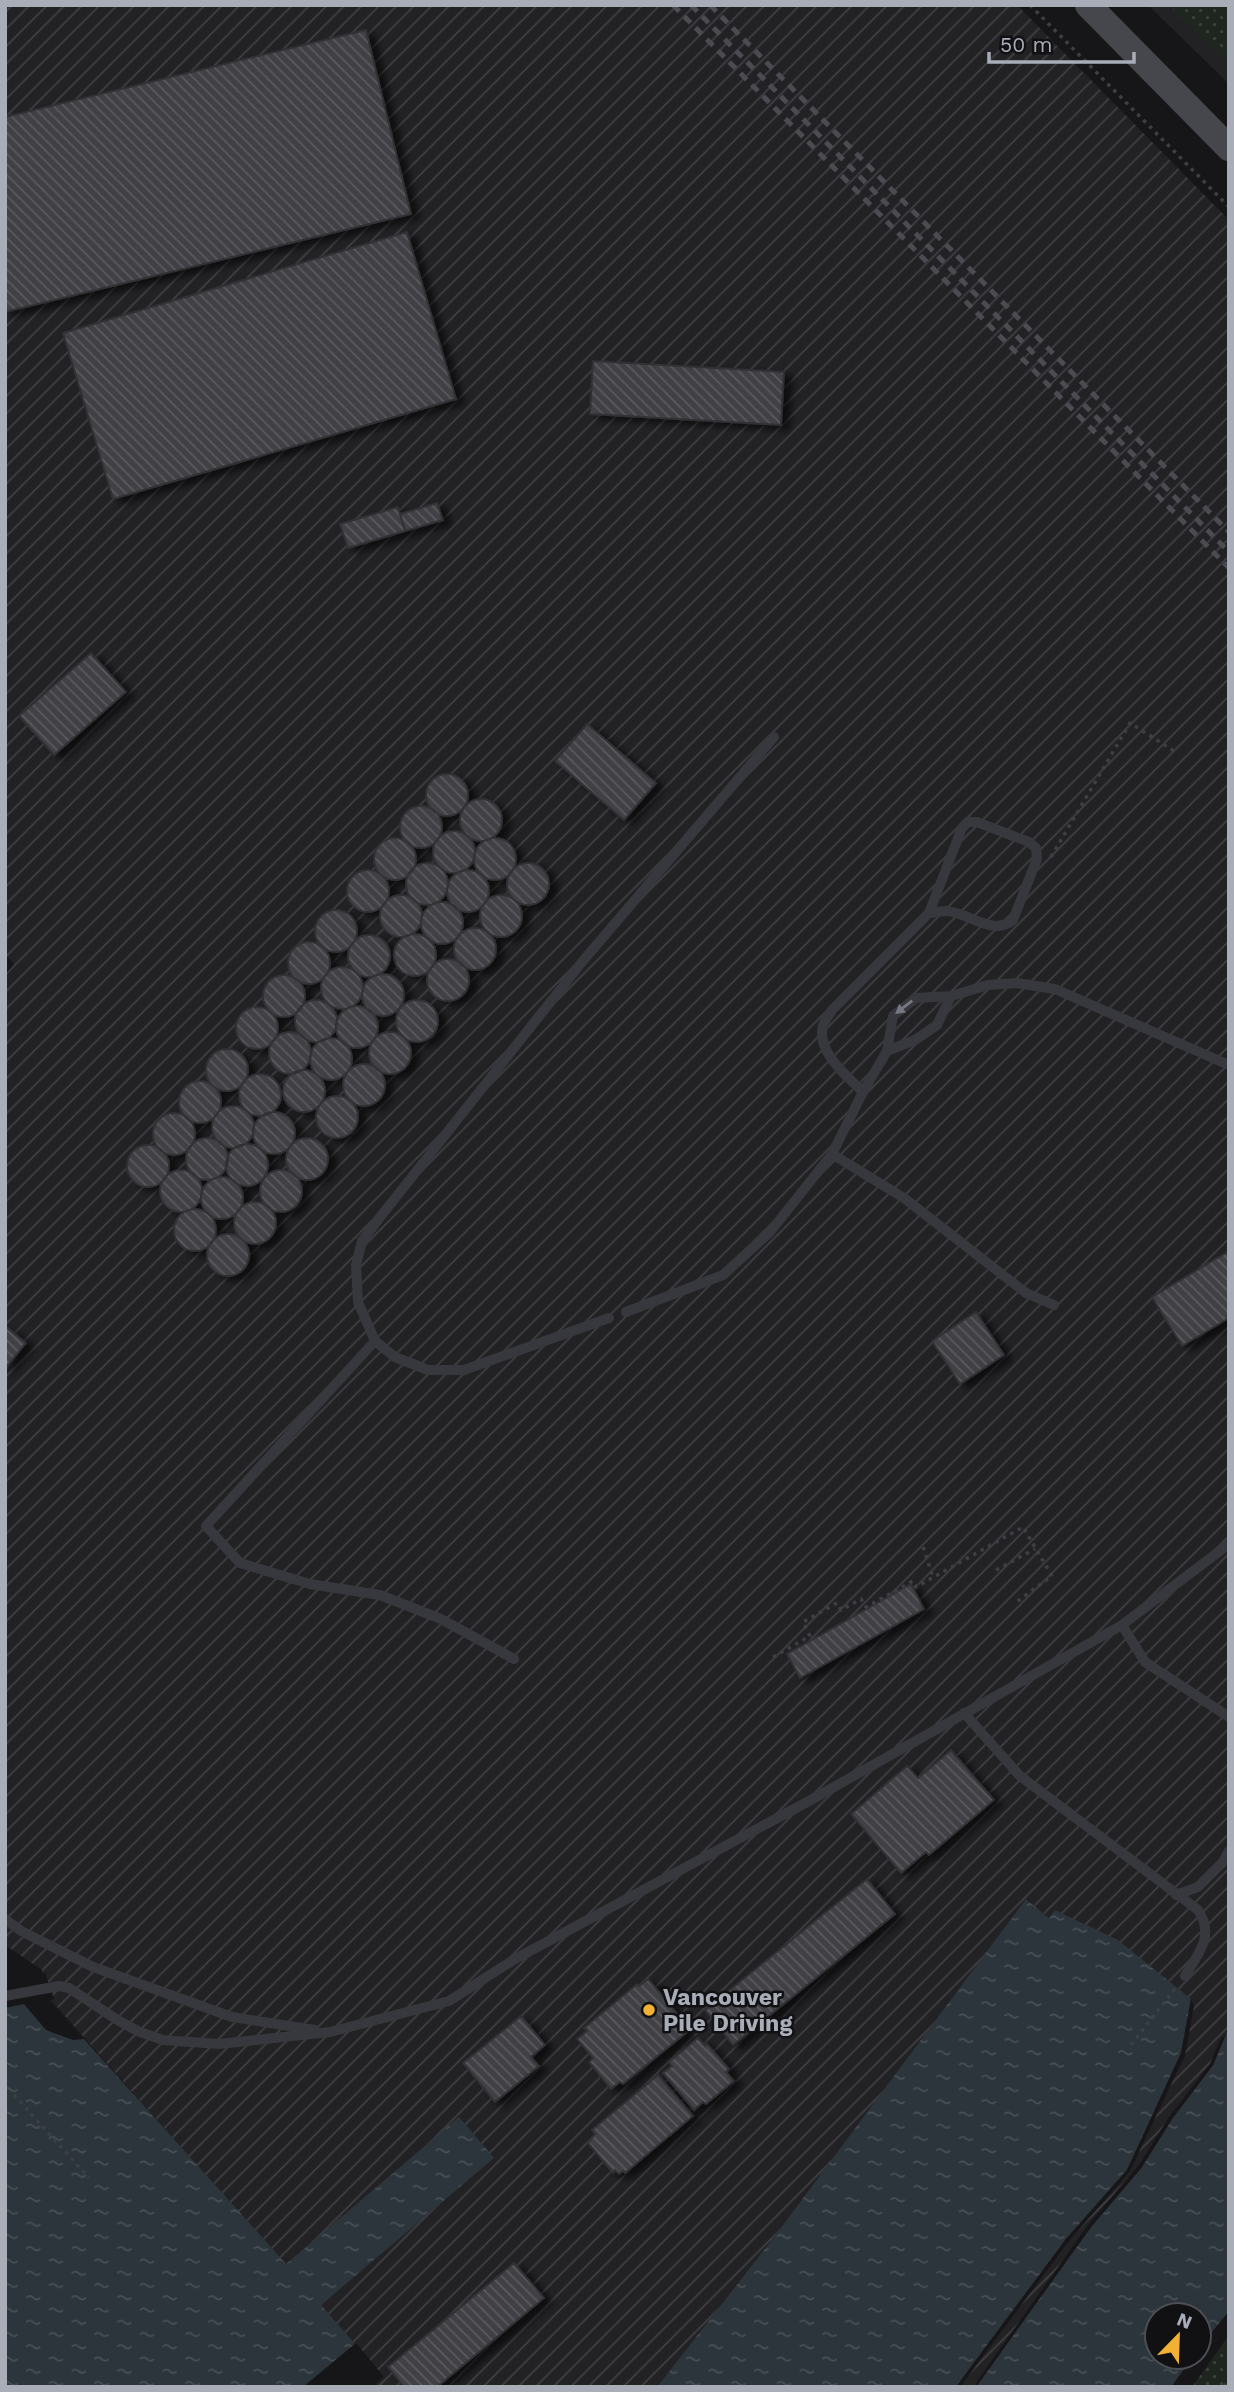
<svg xmlns="http://www.w3.org/2000/svg" width="1234" height="2392" viewBox="0 0 1234 2392" font-family="'Work Sans',sans-serif">
<defs>
<pattern id="industrial-furrows" width="10" height="10" patternUnits="userSpaceOnUse" patternTransform="scale(1.75)"><rect width="10" height="10" fill="#222225"/><path d="M-1 1l2-2M0 10L10 0M9 11l2-2" fill="none" stroke="#3f3f43"/></pattern>
<pattern id="park-dots" width="8" height="8" patternUnits="userSpaceOnUse" patternTransform="scale(1.75)"><rect width="8" height="8" fill="#1e261f"/><path d="M2 2h.1M6 6h.1" fill="none" stroke="#3c433d" stroke-width="1.8" stroke-linecap="round"/></pattern>
<pattern id="water-ripples" width="26" height="14" patternUnits="userSpaceOnUse" patternTransform="scale(1.75)"><rect width="26" height="14" fill="#2c353c"/><path d="M2 4q2-2 4 0t4 0M15 11q2-2 4 0t4 0" fill="none" stroke="#485056"/></pattern>
<pattern id="building-back-hatch" width="6" height="6" patternUnits="userSpaceOnUse" patternTransform="scale(1.75)"><rect width="6" height="6" fill="#404145"/><path d="M-1 5l2 2M0 0l6 6M5-1l2 2" fill="none" stroke="#595a5e"/></pattern>
<filter id="shadow"><feDropShadow dx="8" dy="4.5" stdDeviation="3.5" flood-color="#0009"/></filter>
</defs>
<rect width="100%" height="100%" fill="#161618"/>
<path fill="#222225" d="M1148,5H1229V84Z"/>
<path fill="url(#industrial-furrows)" d="M5,5H1017L1229,220V2027L1213,2065L1172,2119L1142,2167L1091,2227L976,2387H956L1066,2239L1055,1910L1049,1918L1027,1899L774,2237L657,2387H373L384,2377L5,1948V975L14,964L5,954Z"/>
<path fill="url(#park-dots)" d="M1168,5H1229V62Z
M1229,2329V2387H1187Z"/>
<path fill="url(#water-ripples)" fill-rule="evenodd" d="M1026,1899L1049,1918L1055,1910L1118,1940L1191,1999L1181,2053L1127,2170L1066,2239L956,2387H657L774,2237Z
M5,1948L84,2039L286,2264L459,2117L494,2158L321,2305L384,2377L373,2387H5Z
M1229,2027V2329L1187,2387H976L1091,2227L1142,2167L1172,2119L1213,2065ZM1157,2315H1199V2357H1157Z"/>
<path fill="#161618" d="M5,1945L42,1970V1973H45L54,1999L50,2000L84,2039L73,2040L46,2030L24,2004L5,2008Z
M1191,1999L1194,2006L1185,2055L1130,2171L1069,2241L960,2387H956L1066,2239L1127,2170L1181,2053Z
M1226,2034L1213,2065L1172,2119L1142,2167L1091,2227L976,2387H973L1088,2225L1139,2165L1169,2117L1210,2064L1220,2040Z
M1229,2311V2335L1192,2387H1171L1193,2357H1199V2348Z
M356,2343L384,2377L373,2387H303Z"/>
<path fill="url(#building-back-hatch)" stroke="#303034" stroke-width="2" filter="url(#shadow)" d="M366,30L411,214L5,312V117Z
M407,232L456,399L113,499L63,333Z
M593,361L784,372L781,425L590,414Z
M437,503L443,520L405,531L400,514Z
M398,507L405,531L348,548L340,524Z
M91,653L126,692L54,755L19,716Z
M587,724L656,783L624,820L555,761Z
M426 795a21 21 0 1 1 42 0a21 21 0 1 1-42 0Z
M460 820a21 21 0 1 1 42 0a21 21 0 1 1-42 0Z
M400 827a21 21 0 1 1 42 0a21 21 0 1 1-42 0Z
M433 852a21 21 0 1 1 42 0a21 21 0 1 1-42 0Z
M474 859a21 21 0 1 1 42 0a21 21 0 1 1-42 0Z
M374 859a21 21 0 1 1 42 0a21 21 0 1 1-42 0Z
M507 884a21 21 0 1 1 42 0a21 21 0 1 1-42 0Z
M406 884a21 21 0 1 1 42 0a21 21 0 1 1-42 0Z
M347 891a21 21 0 1 1 42 0a21 21 0 1 1-42 0Z
M447 891a21 21 0 1 1 42 0a21 21 0 1 1-42 0Z
M480 916a21 21 0 1 1 42 0a21 21 0 1 1-42 0Z
M380 916a21 21 0 1 1 42 0a21 21 0 1 1-42 0Z
M421 923a21 21 0 1 1 42 0a21 21 0 1 1-42 0Z
M315 931a21 21 0 1 1 42 0a21 21 0 1 1-42 0Z
M454 949a21 21 0 1 1 42 0a21 21 0 1 1-42 0Z
M394 955a21 21 0 1 1 42 0a21 21 0 1 1-42 0Z
M348 956a21 21 0 1 1 42 0a21 21 0 1 1-42 0Z
M288 963a21 21 0 1 1 42 0a21 21 0 1 1-42 0Z
M427 980a21 21 0 1 1 42 0a21 21 0 1 1-42 0Z
M321 988a21 21 0 1 1 42 0a21 21 0 1 1-42 0Z
M362 995a21 21 0 1 1 42 0a21 21 0 1 1-42 0Z
M263 996a21 21 0 1 1 42 0a21 21 0 1 1-42 0Z
M396 1021a21 21 0 1 1 42 0a21 21 0 1 1-42 0Z
M295 1021a21 21 0 1 1 42 0a21 21 0 1 1-42 0Z
M336 1027a21 21 0 1 1 42 0a21 21 0 1 1-42 0Z
M236 1028a21 21 0 1 1 42 0a21 21 0 1 1-42 0Z
M369 1053a21 21 0 1 1 42 0a21 21 0 1 1-42 0Z
M269 1053a21 21 0 1 1 42 0a21 21 0 1 1-42 0Z
M310 1059a21 21 0 1 1 42 0a21 21 0 1 1-42 0Z
M206 1070a21 21 0 1 1 42 0a21 21 0 1 1-42 0Z
M343 1085a21 21 0 1 1 42 0a21 21 0 1 1-42 0Z
M283 1091a21 21 0 1 1 42 0a21 21 0 1 1-42 0Z
M239 1095a21 21 0 1 1 42 0a21 21 0 1 1-42 0Z
M179 1102a21 21 0 1 1 42 0a21 21 0 1 1-42 0Z
M316 1117a21 21 0 1 1 42 0a21 21 0 1 1-42 0Z
M212 1127a21 21 0 1 1 42 0a21 21 0 1 1-42 0Z
M253 1133a21 21 0 1 1 42 0a21 21 0 1 1-42 0Z
M153 1134a21 21 0 1 1 42 0a21 21 0 1 1-42 0Z
M286 1159a21 21 0 1 1 42 0a21 21 0 1 1-42 0Z
M186 1159a21 21 0 1 1 42 0a21 21 0 1 1-42 0Z
M226 1165a21 21 0 1 1 42 0a21 21 0 1 1-42 0Z
M127 1166a21 21 0 1 1 42 0a21 21 0 1 1-42 0Z
M260 1191a21 21 0 1 1 42 0a21 21 0 1 1-42 0Z
M160 1191a21 21 0 1 1 42 0a21 21 0 1 1-42 0Z
M201 1198a21 21 0 1 1 42 0a21 21 0 1 1-42 0Z
M234 1223a21 21 0 1 1 42 0a21 21 0 1 1-42 0Z
M174 1230a21 21 0 1 1 42 0a21 21 0 1 1-42 0Z
M207 1255a21 21 0 1 1 42 0a21 21 0 1 1-42 0Z
M1229,1251V1318L1182,1346L1152,1297Z
M976,1312L1004,1355L960,1384L932,1341Z
M5,1326L26,1343L5,1369Z
M911,1584L924,1609L800,1678L787,1654Z
M951,1750L994,1800L929,1855L926,1852L901,1873L851,1814L907,1766L918,1778Z
M867,1879L895,1914L733,2045L705,2010Z
M648,1979L684,2022L681,2025L687,2032L623,2084L620,2082L611,2089L589,2062L593,2058L577,2039L587,2031L584,2028L637,1984L639,1986Z
M521,2016L545,2045L531,2057L539,2066L495,2102L463,2063Z
M698,2038L705,2046L707,2044L729,2069L726,2072L734,2081L706,2104L703,2102L694,2110L663,2073L672,2066L669,2062Z
M658,2075L693,2116L625,2173L623,2171L619,2174L615,2170L613,2173L588,2143L595,2134L592,2130Z
M514,2263L544,2298L437,2387H404L388,2367Z"/>
<g fill="none" stroke-linecap="round" stroke-linejoin="round">
<path stroke="#3d3f44" stroke-width="3.5" stroke-dasharray="3.5 5" stroke-linecap="butt" d="M1030,5L1229,207
M1051,857L1130,723L1177,753
M923,1547L933,1577
M996,1570L1035,1549
M773,1657L810,1636L803,1622L837,1603L841,1610L861,1599L866,1607L913,1581L916,1587L1023,1527L1052,1576L1015,1603
M1131,2045L1177,1986
M14,2095L89,2178
M1224,2387L1229,2379"/>
<path stroke="#37383d" stroke-width="10" d="M887,1051L915,1040L937,1025L951,996
M863,1092C847,1076 816,1052 823,1025C825,1020 830,1014 832,1010L929,913C934,913 941,911 946,911C969,912 992,937 1013,920L1037,859L1036,848L1029,842L977,822H968L962,828L929,913
M832,1154L904,1198L1026,1293L1054,1305
M626,1312L723,1275L770,1232L832,1154L863,1092L887,1051L893,1016L916,998L951,996L988,985L1017,983L1055,989L1229,1065
M609,1318L464,1370H428L395,1357L375,1341L358,1302L356,1265L362,1241L381,1216L582,962L774,737
M375,1341L206,1526L240,1563L310,1584L380,1595L441,1619L514,1659
M1122,1625L1145,1662L1229,1717
M964,1713L1020,1776L1198,1910C1215,1936 1199,1952 1185,1976
M1176,1895L1198,1887L1223,1862L1229,1851
M5,1919L21,1931L93,1967L232,2017L315,2030
M5,1996L59,1986L69,1988L119,2021L140,2032L163,2040L219,2044L330,2032L449,2001L515,1959L809,1801L1122,1625L1229,1544"/>
<path stroke="#45474d" stroke-width="26" d="M1088,5L1229,148"/>
<path stroke="#4a4c52" stroke-width="5" stroke-dasharray="9 7" stroke-linecap="butt" d="M673,5L1229,568
M691,5L1229,552
M710,5L1229,532"/>
</g>
<defs><path id="oneway-solid" d="M-6-.8H1V-3.2L6.5 0L1 3.2V.8H-6Z" transform="scale(1.75)"/></defs>
<use fill="#757881" href="#oneway-solid" transform="translate(904 1007) rotate(142)"/>
<circle fill="#f2b134" stroke="#111113" stroke-width="2.5" cx="649" cy="2010" r="7"/>
<g text-anchor="middle" dominant-baseline="central" stroke-width="5" stroke-linejoin="round" paint-order="stroke">
<g font-size="23" font-weight="bold" fill="#a8adb8" stroke="#111113" text-anchor="start">
<text x="663" y="1997">Vancouver<tspan x="663" dy="26">Pile Driving</tspan></text>
</g>
</g>
<rect width="1234" height="2392" fill="none" stroke="#a8adb8" stroke-width="14"/>
<g transform="translate(1178 2336) rotate(23)"><circle r="33" fill="#111113" stroke="#4d4f55" stroke-width="2"/>
<path d="M0-5L12 26L0 18L-12 26Z" fill="#f2b134"/>
<text y="-10" font-size="19" font-weight="bold" text-anchor="middle" fill="#a8adb8">N</text>
</g>
<path d="M989 52v10h145v-10" fill="none" stroke="#a8adb8" stroke-width="3.5"/>
<text x="1000" y="52" font-size="21" fill="#a8adb8" stroke="#111113" stroke-width="5" paint-order="stroke">50 m</text>
</svg>
